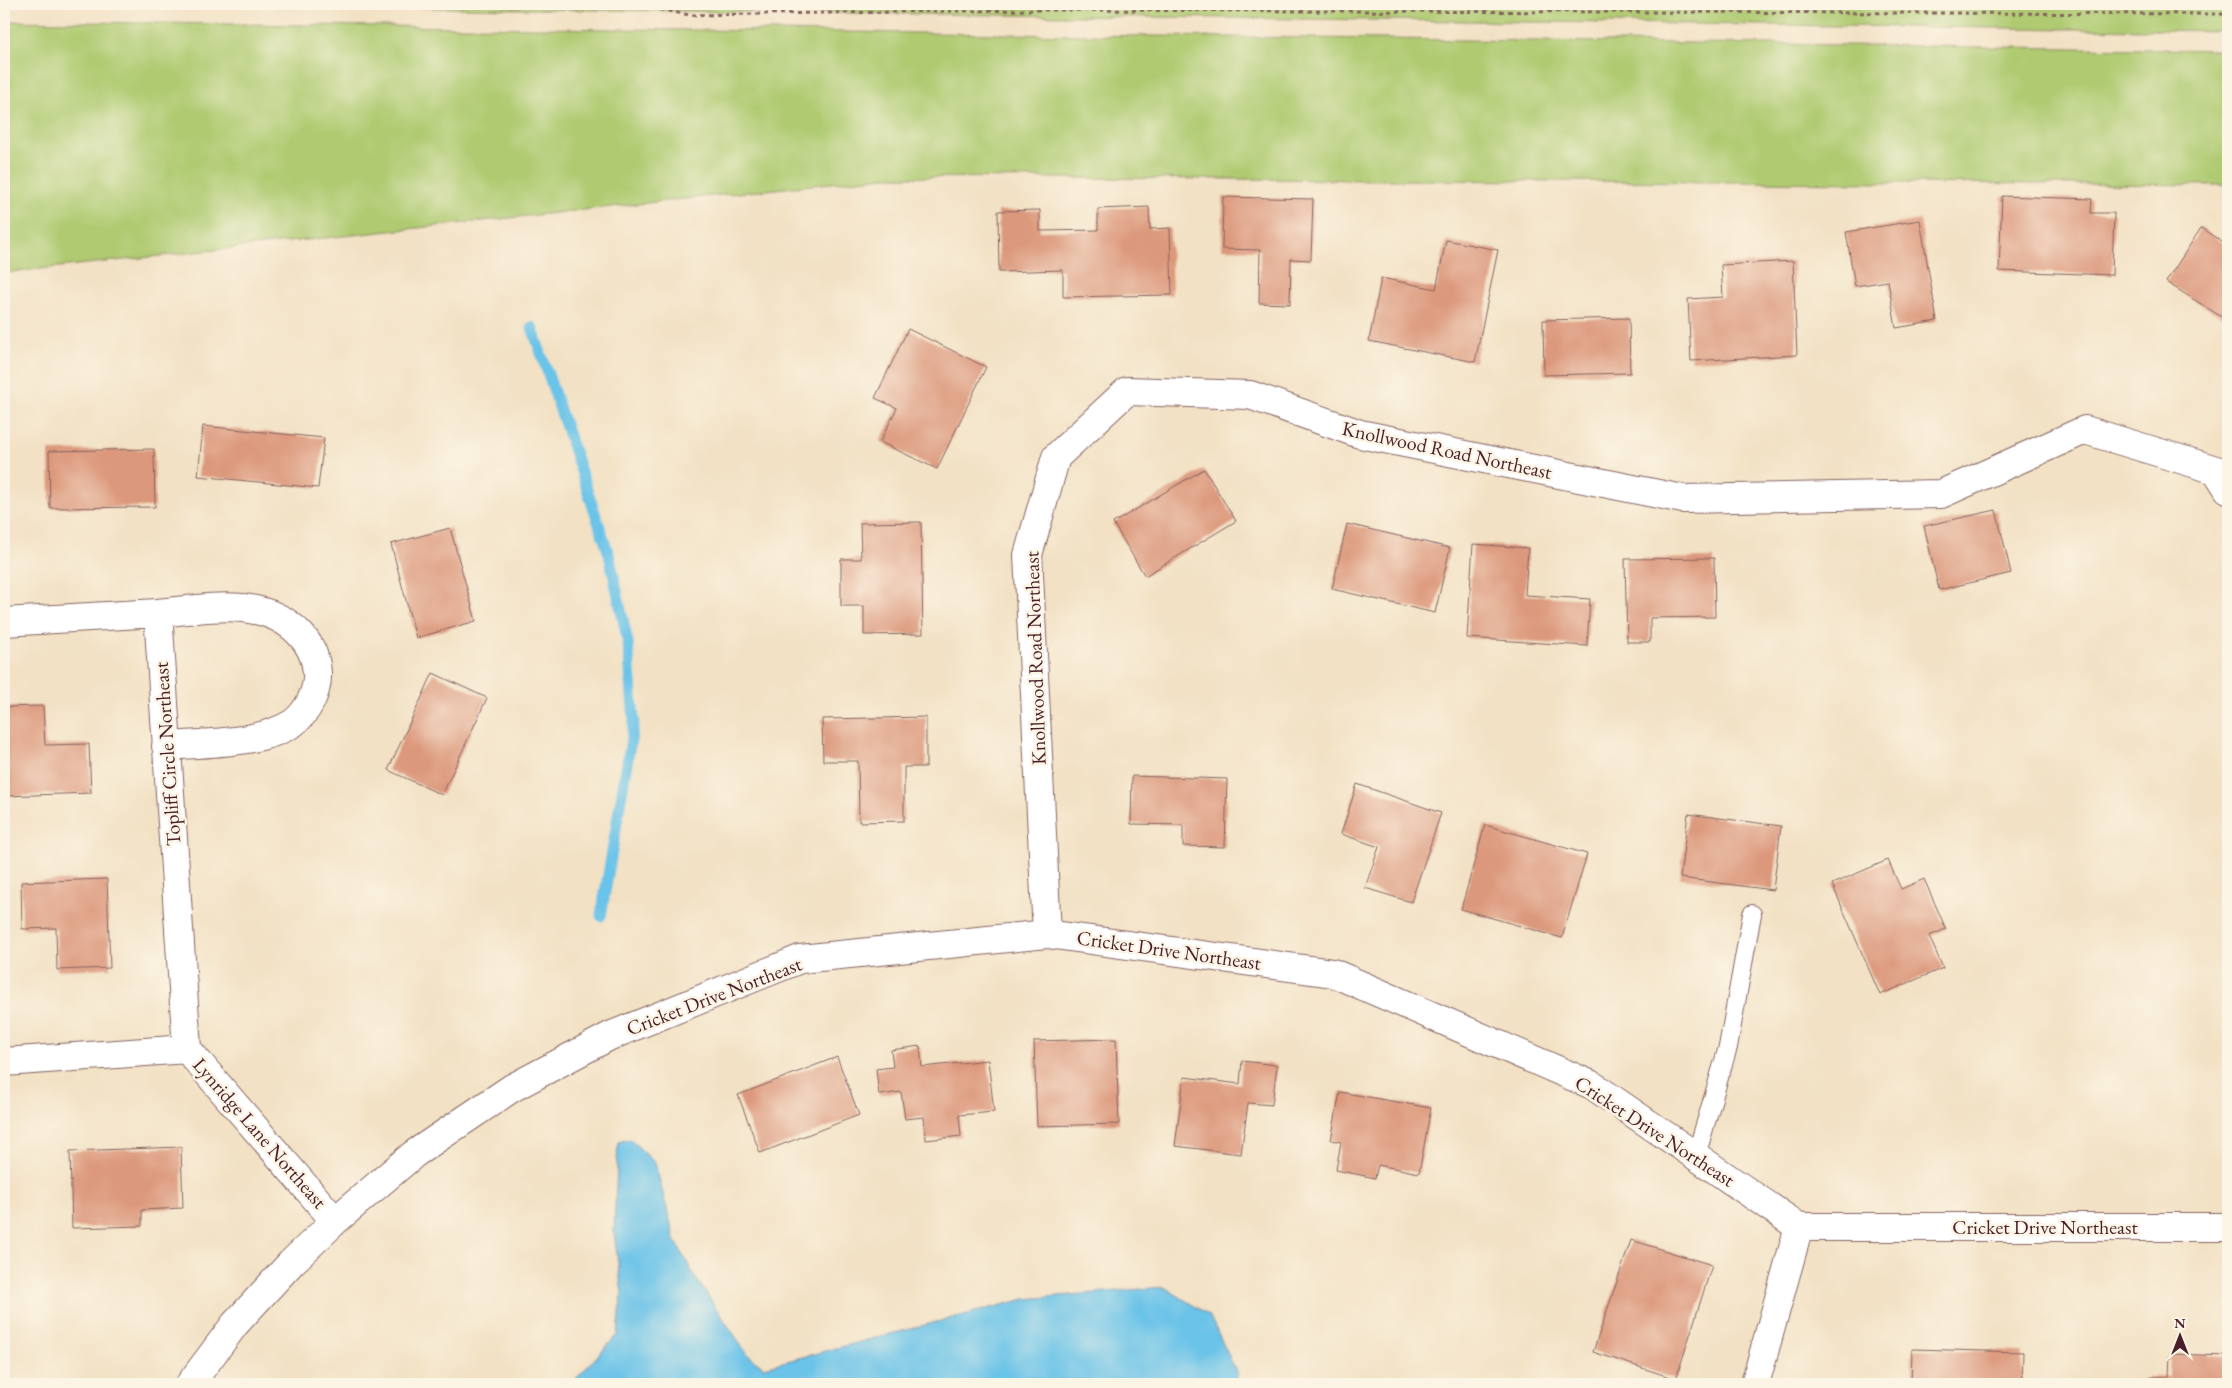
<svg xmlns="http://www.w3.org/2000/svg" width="2232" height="1388" viewBox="0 0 2232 1388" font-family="'EB Garamond',serif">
<rect width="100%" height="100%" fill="#fcf5e5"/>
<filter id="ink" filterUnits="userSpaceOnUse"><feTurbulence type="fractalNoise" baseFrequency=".02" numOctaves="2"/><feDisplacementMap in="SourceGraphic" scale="10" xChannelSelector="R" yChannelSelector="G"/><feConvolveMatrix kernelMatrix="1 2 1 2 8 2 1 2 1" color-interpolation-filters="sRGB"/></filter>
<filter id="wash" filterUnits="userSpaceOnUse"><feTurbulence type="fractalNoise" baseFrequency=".0096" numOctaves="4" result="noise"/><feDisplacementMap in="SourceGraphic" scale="20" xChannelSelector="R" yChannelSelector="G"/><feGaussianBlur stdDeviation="1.12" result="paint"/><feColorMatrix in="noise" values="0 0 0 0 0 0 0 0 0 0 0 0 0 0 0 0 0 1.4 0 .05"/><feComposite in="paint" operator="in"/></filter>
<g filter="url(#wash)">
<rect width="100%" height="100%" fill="#f2e1c4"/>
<path fill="#afca71" stroke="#7c744e" d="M132,4H2228V31L296,6Z
M4,21L2228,50V185L886,177L4,273Z"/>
<path fill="#6ac3e8" stroke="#5a718a" d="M630,1139L655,1163L675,1240L695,1277L748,1355L764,1367L1025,1299L1164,1287L1209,1315L1237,1373V1384H571L618,1334L622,1293L614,1232L618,1142Z"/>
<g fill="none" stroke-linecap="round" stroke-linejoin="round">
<path stroke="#6ac3e8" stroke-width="11" d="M532,327L609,554L628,643L634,722L601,916"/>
</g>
<g id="blocks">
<path fill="#dc987b" d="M2002,196L2092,199L2091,213H2114L2112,275L1999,271Z
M1223,197L1313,199L1311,260L1291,259L1290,304L1259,303L1260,250L1222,249Z
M1149,207L1150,229L1170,228L1172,295L1063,297V270L999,272L998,211L1040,210V231L1098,230V209Z
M1920,220L1937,321L1896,328L1888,281L1855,286L1846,232Z
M2201,228L2228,246V321L2166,282Z
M1446,240L1498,250L1475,362L1369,341L1381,278L1436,289Z
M1793,261L1797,355L1691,361L1688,299L1723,297L1721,265Z
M1629,318L1630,373L1544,375L1543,320Z
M908,329L986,367L937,469L880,442L897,408L875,398Z
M203,426L324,438L318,488L198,476Z
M154,449L155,507L50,508L49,451Z
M1204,469L1236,521L1145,576L1113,523Z
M1996,510L2011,573L1939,590L1924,526Z
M921,522L923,634L864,635V606H841V559H861L860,523Z
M1347,524L1450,548L1435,613L1332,589Z
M450,528L476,621L416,638L391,544Z
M1473,544L1528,548L1525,595L1590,599L1587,646L1467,638Z
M1714,558L1715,617L1650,618V642H1627L1625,559Z
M433,673L487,698L442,795L388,770Z
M43,706L45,745L89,744L91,793L4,796V707Z
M926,717V767H904V821L859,822L858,761H823L822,719Z
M1132,776L1227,779L1225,847L1183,846V825L1131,824Z
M1357,784L1441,813L1411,902L1365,888L1379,847L1341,834Z
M1688,814L1781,826L1773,890L1680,878Z
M1485,825L1587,854L1562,938L1461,909Z
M1888,860L1901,889L1924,879L1946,929L1929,936L1943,968L1880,995L1832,884Z
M107,879L110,968L57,970L56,928L22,929L21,882Z
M1116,1039L1119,1124L1037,1126L1034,1041Z
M920,1046L922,1067L988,1060L994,1112L959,1115L961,1136L926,1140L924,1117L905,1119L901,1092L879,1095L876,1069L893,1067L891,1050Z
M837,1057L859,1115L760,1153L738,1095Z
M1242,1061L1277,1065L1272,1105L1248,1103L1241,1154L1175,1146L1184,1077L1240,1084Z
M1340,1092L1431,1108L1419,1173L1378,1165L1375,1178L1336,1170L1341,1142L1331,1140Z
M181,1147L183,1208L142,1210V1226L72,1228L70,1151Z
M1631,1240L1712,1265L1676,1379L1593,1352Z
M1912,1349L2023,1352L2022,1384H1911Z
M2170,1354L2228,1356V1384H2148V1377H2169Z"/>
</g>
</g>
<g filter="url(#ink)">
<use href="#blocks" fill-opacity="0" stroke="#856361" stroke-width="1"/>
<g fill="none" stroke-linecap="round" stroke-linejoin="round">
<defs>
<path id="service" d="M1696,1156L1728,1047L1752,914"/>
<path id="minor" d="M158,613C204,609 262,595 299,633C310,644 316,657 317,673C318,691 308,712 293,723C261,744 203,743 166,746
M4,622L158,613L187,1049
M1047,934L1028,555L1056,457L1127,391L1250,395L1360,434L1683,499L1941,494L2085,430L2216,470L2228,489
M4,1062L187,1049L335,1221
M190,1384L235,1324L291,1263L335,1221L414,1154L512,1088L610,1036L800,959L1047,934L1333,973L1592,1085L1799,1227H2228
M1755,1384L1799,1227"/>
</defs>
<use href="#service" stroke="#856361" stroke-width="20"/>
<use href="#minor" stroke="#856361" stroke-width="30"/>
<path stroke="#856361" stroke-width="3" stroke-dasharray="4 4" stroke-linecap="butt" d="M629,4L690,15L1032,10L2228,14"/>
<use href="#service" stroke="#fff" stroke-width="18"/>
<use href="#minor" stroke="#fff" stroke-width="28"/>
</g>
</g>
<g text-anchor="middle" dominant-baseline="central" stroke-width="5" stroke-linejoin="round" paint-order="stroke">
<g font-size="20" fill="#4a1f2b" stroke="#fcf5e5">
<text transform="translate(1447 450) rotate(12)">Knollwood Road Northeast</text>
<text transform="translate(1035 658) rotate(-92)">Knollwood Road Northeast</text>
<text transform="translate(167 754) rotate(-94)">Topliff Circle Northeast</text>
<text transform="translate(1169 950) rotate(8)">Cricket Drive Northeast</text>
<text transform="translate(714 996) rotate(-21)">Cricket Drive Northeast</text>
<text transform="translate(1655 1131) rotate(33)">Cricket Drive Northeast</text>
<text transform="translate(260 1133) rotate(49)">Lynridge Lane Northeast</text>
<text x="2045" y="1227">Cricket Drive Northeast</text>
</g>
</g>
<rect width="2232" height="1388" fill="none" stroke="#fcf5e5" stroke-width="20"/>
<g transform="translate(2180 1336)" stroke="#fcf5e5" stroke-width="4" paint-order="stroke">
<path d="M0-4L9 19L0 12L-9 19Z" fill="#4a1f2b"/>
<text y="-8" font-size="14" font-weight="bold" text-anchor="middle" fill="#4a1f2b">N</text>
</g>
</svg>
